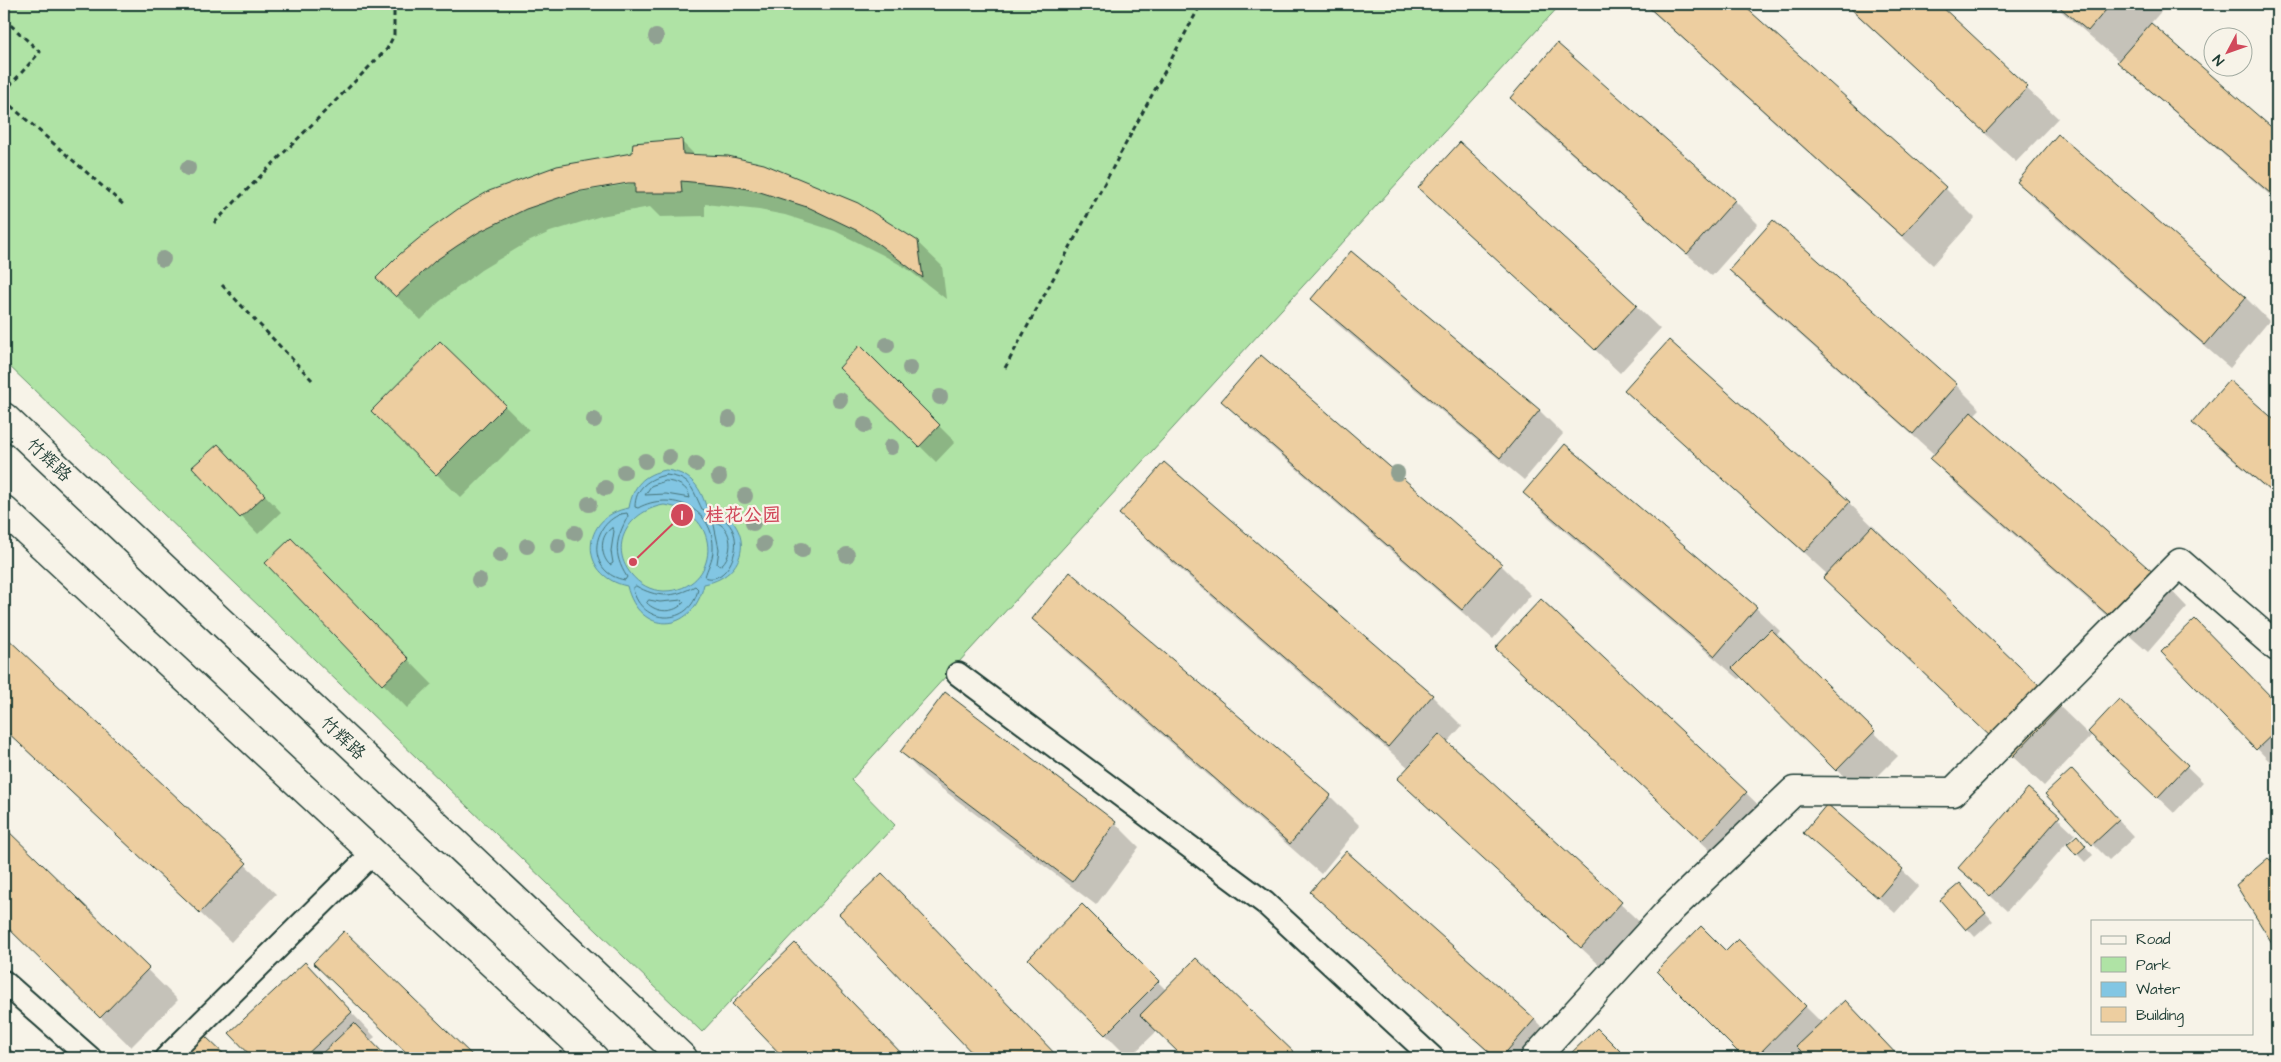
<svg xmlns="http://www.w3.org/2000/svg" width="2281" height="1062" viewBox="0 0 2281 1062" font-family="'Architects Daughter','LXGW WenKai TC',sans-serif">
<rect width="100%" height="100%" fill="#f7f3e8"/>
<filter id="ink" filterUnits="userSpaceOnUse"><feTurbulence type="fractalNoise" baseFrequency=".02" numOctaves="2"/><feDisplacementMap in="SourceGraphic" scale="10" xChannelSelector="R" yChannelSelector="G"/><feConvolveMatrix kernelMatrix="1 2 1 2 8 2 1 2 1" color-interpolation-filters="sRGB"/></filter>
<g filter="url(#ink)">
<path fill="#afe3a5" stroke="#67906c" d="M4,4H1561L851,780L895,825L702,1032L4,361Z"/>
<path fill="#82c6e3" stroke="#5a8f9d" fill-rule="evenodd" d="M666,470C689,473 699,484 706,506C754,518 753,575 704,584C693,635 639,636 627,586C578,576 580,516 629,508C633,486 643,474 666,470ZM664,505C725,512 720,591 664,591C651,591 639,584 631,574C607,544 631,510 664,505Z"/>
<path fill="#0003" fill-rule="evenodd" d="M1644,4H1740L1945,188L1975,218L1933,265Z
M1845,4H1937L2058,118L2016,162Z
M2053,4H2162L2165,7L2150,24L2277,133V201L2143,85L2119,61Z
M2269,4H2277V11Z
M1511,98L1734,200L1758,224L1712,276L1535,122Z
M2058,136L2246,298L2269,321L2230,368L2042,206L2018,182Z
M681,141L696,156L917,242L942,266L946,299L906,268L883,255L835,231L785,215L759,210L705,204V216L660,217L650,207L601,216L550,232L526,243L481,270L439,302L421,320L378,278L634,154ZM634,181L635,183L575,193L581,190Z
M1420,187L1636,306L1660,329L1620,373Z
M1773,222L1956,385L1980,409L1973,416L2164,583L2187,607L2148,652L1955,483L1931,459L1935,455L1754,294L1731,270Z
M1313,299L1539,410L1563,434L1524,480L1336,323Z
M440,342L529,430L461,498L373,411Z
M860,347L955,442L936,462L841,368Z
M2229,382L2277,424V498L2217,446L2193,423Z
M1626,390L1849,503L2088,734L2119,701L2203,782L2174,813L2092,735L2044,786L1855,609L1825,578L1828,575Z
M1223,401L1501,565L1531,595L1493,639L1253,431Z
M234,462L281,512L258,534L194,467Z
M1525,493L1756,608L1780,631L1776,636L1898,756L1861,793L1742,676L1739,679L1548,517Z
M1120,513L1432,696L1462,726L1447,743L1645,927L1606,971L1399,779L1409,768L1151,544Z
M266,563L314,564L432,684L407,708Z
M1033,619L1330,796L1360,826L1321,874L1064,649Z
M4,637L276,894L231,942L4,729Z
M2219,645L2277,704V769L2163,652Z
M1496,648L1746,793L1777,823L1732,871Z
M945,694L1115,823L1139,847L1096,905L925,776L901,752Z
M2088,788L2134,837L2109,860L2093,844Z
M2028,790L2075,834L2007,911L1960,868Z
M4,829L178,1000L131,1047L4,923Z
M1805,833L1902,870L1919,886L1895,913Z
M2084,845L2093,855L2085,862L2077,854Z
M1346,852L1535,1020L1558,1044L1545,1058H1495L1336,916L1312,892Z
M2268,859L2277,867V949L2238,886Z
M1968,893L1993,921L1975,937L1942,900Z
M906,899L1058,1058H979L841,914Z
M1082,906L1166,990L1196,960L1298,1058H1185L1157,1031L1129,1058L1030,959Z
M344,933L473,1058H413L339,986Z
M1738,940L1822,1023L1868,1025L1900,1058H1809L1806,1054L1802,1058H1746L1658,971L1726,953Z
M825,975L905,1058H786L733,1004Z
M328,988L375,1037L370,1041L388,1058H255L231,1033Z
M1597,1030L1625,1058H1568Z"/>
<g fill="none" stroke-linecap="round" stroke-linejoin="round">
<path stroke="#47747a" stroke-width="1" d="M666,475C692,478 692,489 702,509C711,513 720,514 727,522C748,543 726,586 705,577C707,568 713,560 713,550C715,508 671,490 638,508L635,507C635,488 649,478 666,475Z
M666,481C677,482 688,486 690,498L666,494L645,495L651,486Z
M621,514L627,513L628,516C616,539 612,553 627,577L625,580C588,574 588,527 621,514Z
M715,522C734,527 734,556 720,566L717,564L719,549L714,525Z
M612,528L614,531L611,551L613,563L610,565C600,556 599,535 612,528Z
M636,586C657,598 674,598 695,586L698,589C691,627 641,626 633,589Z
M649,600L660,602L682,600L684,602C675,614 656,613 647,603Z"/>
</g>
<path fill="#edcea0" stroke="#1f3d34" d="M1645,4H1742L1946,187L1902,236Z
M1846,4H1939L2028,87L1985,133Z
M2056,4H2111L2088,31Z
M2151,23L2277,132V199L2117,62Z
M1557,43L1735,200L1687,254L1510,98Z
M2058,134L2246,297L2205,345L2017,182Z
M682,139L683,154L728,156L764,164L858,203L918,241L923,278L880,245L858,231L810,208L760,192L734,186L681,181L682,193H635V183H628L576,192L526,209L479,232L457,246L435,261L396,297L376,278L400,254L429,230L458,209L489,191L557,166L632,153L633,143Z
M1460,142L1637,305L1595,350L1418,188Z
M1773,220L1957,384L1913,434L1729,270Z
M1351,251L1540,410L1500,458L1311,299Z
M1669,340L1850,502L1804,552L1624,390Z
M440,341L506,405L436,475L371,411Z
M860,345L940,425L919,447L839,368Z
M1261,355L1502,564L1462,610L1221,401Z
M2229,380L2277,422V497L2192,423Z
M1971,412L2164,582L2124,629L1930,459Z
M218,444L265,495L240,518L192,467Z
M1565,444L1757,607L1715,656L1523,493Z
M1164,462L1433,695L1388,747L1119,514Z
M1872,526L2061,706L2012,757L1823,578Z
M291,538L409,659L382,685L265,563Z
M1070,572L1331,795L1290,844L1032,619Z
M1541,599L1747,792L1701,841L1495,648Z
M2195,619L2277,703V730L2256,750L2161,652Z
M1771,629L1875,731L1836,771L1732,668Z
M4,635L247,863L200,913L4,729Z
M945,692L1116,822L1072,882L900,752Z
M2119,699L2188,765L2157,798L2088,732Z
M1439,734L1622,902L1581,948L1397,779Z
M2072,769L2119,820L2092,845L2045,794Z
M2028,788L2060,816L1990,896L1958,868Z
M1827,804L1903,869L1878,898L1803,833Z
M4,827L149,968L100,1018L4,924Z
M2077,835L2086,846L2076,855L2067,844Z
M1346,851L1535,1019L1501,1058H1496L1310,892Z
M2268,858L2277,866V951L2236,885Z
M882,873L1059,1058H977L839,914Z
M1960,883L1986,913L1966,930L1940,900Z
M1082,904L1159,981L1105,1035L1028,959Z
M1701,926L1726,951L1738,939L1806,1006L1755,1058H1744L1657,971Z
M344,931L475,1058H412L313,963Z
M795,943L906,1058H784L732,1004Z
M1196,958L1300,1058H1184L1140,1015Z
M305,962L352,1012L303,1058H253L229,1033Z
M1845,1000L1900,1058H1808L1796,1046Z
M354,1023L388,1058H317Z
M1597,1028L1627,1058H1566Z
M204,1035L228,1058H182Z
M4,1044L19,1058H4Z"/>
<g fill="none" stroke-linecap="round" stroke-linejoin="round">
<defs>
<path id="service" d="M958,674L1265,903L1433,1058
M4,982L90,1058
M166,1058L373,853"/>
<path id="minor" d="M1535,1058L1671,909L1794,791L1953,792L2180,563L2277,647"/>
<path id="secondary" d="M4,417L683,1058
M4,510L594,1058"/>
</defs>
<use href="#service" stroke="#1f3d34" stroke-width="26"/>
<use href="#minor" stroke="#1f3d34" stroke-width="31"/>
<use href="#secondary" stroke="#1f3d34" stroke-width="31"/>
<path stroke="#1f3d34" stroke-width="3" stroke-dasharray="5 4" stroke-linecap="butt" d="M4,19L40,52L4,92
M4,100L125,206
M214,223L387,49L394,35V4
M222,285L312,380
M1005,368L1201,4"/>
<use href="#service" stroke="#f7f3e8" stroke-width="22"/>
<use href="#minor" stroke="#f7f3e8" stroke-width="28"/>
<use href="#secondary" stroke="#f7f3e8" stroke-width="28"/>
</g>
<g fill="#90a192">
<circle cx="656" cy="37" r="8"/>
<circle cx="188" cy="168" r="8"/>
<circle cx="163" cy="259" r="8"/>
<circle cx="887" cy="345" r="8"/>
<circle cx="910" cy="368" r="8"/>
<circle cx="940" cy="397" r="8"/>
<circle cx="840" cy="400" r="8"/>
<circle cx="729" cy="419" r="8"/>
<circle cx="594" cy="420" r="8"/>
<circle cx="865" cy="425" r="8"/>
<circle cx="891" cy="447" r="8"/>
<circle cx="669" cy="457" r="8"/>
<circle cx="645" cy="461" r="8"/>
<circle cx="696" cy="464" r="8"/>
<circle cx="624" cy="472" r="8"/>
<circle cx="1397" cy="473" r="8"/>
<circle cx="719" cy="477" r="8"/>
<circle cx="605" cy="488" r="8"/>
<circle cx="745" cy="496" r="8"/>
<circle cx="589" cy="504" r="8"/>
<circle cx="753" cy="523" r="8"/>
<circle cx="575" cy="533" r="8"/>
<circle cx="764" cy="544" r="8"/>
<circle cx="527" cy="546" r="8"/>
<circle cx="558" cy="546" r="8"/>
<circle cx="802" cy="550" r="8"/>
<circle cx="500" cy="555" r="8"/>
<circle cx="847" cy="555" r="8"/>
<circle cx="479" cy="580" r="8"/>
</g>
</g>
<g text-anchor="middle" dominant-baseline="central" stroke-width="4.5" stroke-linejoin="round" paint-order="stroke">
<g font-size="18" fill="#1f3d34" stroke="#f7f3e8">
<text transform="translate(49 460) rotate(43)">竹辉路</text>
<text transform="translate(343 738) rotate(43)">竹辉路</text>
</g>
</g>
<path fill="none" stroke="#d1495b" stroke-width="2" d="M633 562L682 515"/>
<g fill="#d1495b" stroke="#f7f3e8" stroke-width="2">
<circle cx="633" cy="562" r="5"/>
<circle cx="682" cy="515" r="12"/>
</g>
<g font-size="15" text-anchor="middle" font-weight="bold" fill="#fff">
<text x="682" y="520">1</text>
</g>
<g font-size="19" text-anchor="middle" font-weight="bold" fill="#d1495b" stroke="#f7f3e8" stroke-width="4.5" stroke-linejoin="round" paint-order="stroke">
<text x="743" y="521">桂花公园</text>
</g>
<rect width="2281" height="1062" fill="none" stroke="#f7f3e8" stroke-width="20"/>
<rect x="10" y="10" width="2261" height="1042" fill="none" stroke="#1f3d34" stroke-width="2" filter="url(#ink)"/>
<rect x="2091" y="920" width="162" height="115" fill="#f7f3e8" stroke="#a1aaa0"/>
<rect x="2101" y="936" width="25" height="8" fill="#f7f3e8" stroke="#a1aaa0"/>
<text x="2136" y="944" font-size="15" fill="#1f3d34">Road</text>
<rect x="2101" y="957" width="25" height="15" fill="#afe3a5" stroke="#a1aaa0"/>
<text x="2136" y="970" font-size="15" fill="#1f3d34">Park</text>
<rect x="2101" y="982" width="25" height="15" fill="#82c6e3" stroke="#a1aaa0"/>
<text x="2136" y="994" font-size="15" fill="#1f3d34">Water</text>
<rect x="2101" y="1007" width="25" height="15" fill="#edcea0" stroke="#a1aaa0"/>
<text x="2136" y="1020" font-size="15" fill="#1f3d34">Building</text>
<g transform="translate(2228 52) rotate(229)"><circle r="24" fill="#f7f3e8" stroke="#a1aaa0"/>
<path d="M0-4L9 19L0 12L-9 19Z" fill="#d1495b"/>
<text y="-8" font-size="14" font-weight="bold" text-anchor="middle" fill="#1f3d34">N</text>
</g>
</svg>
